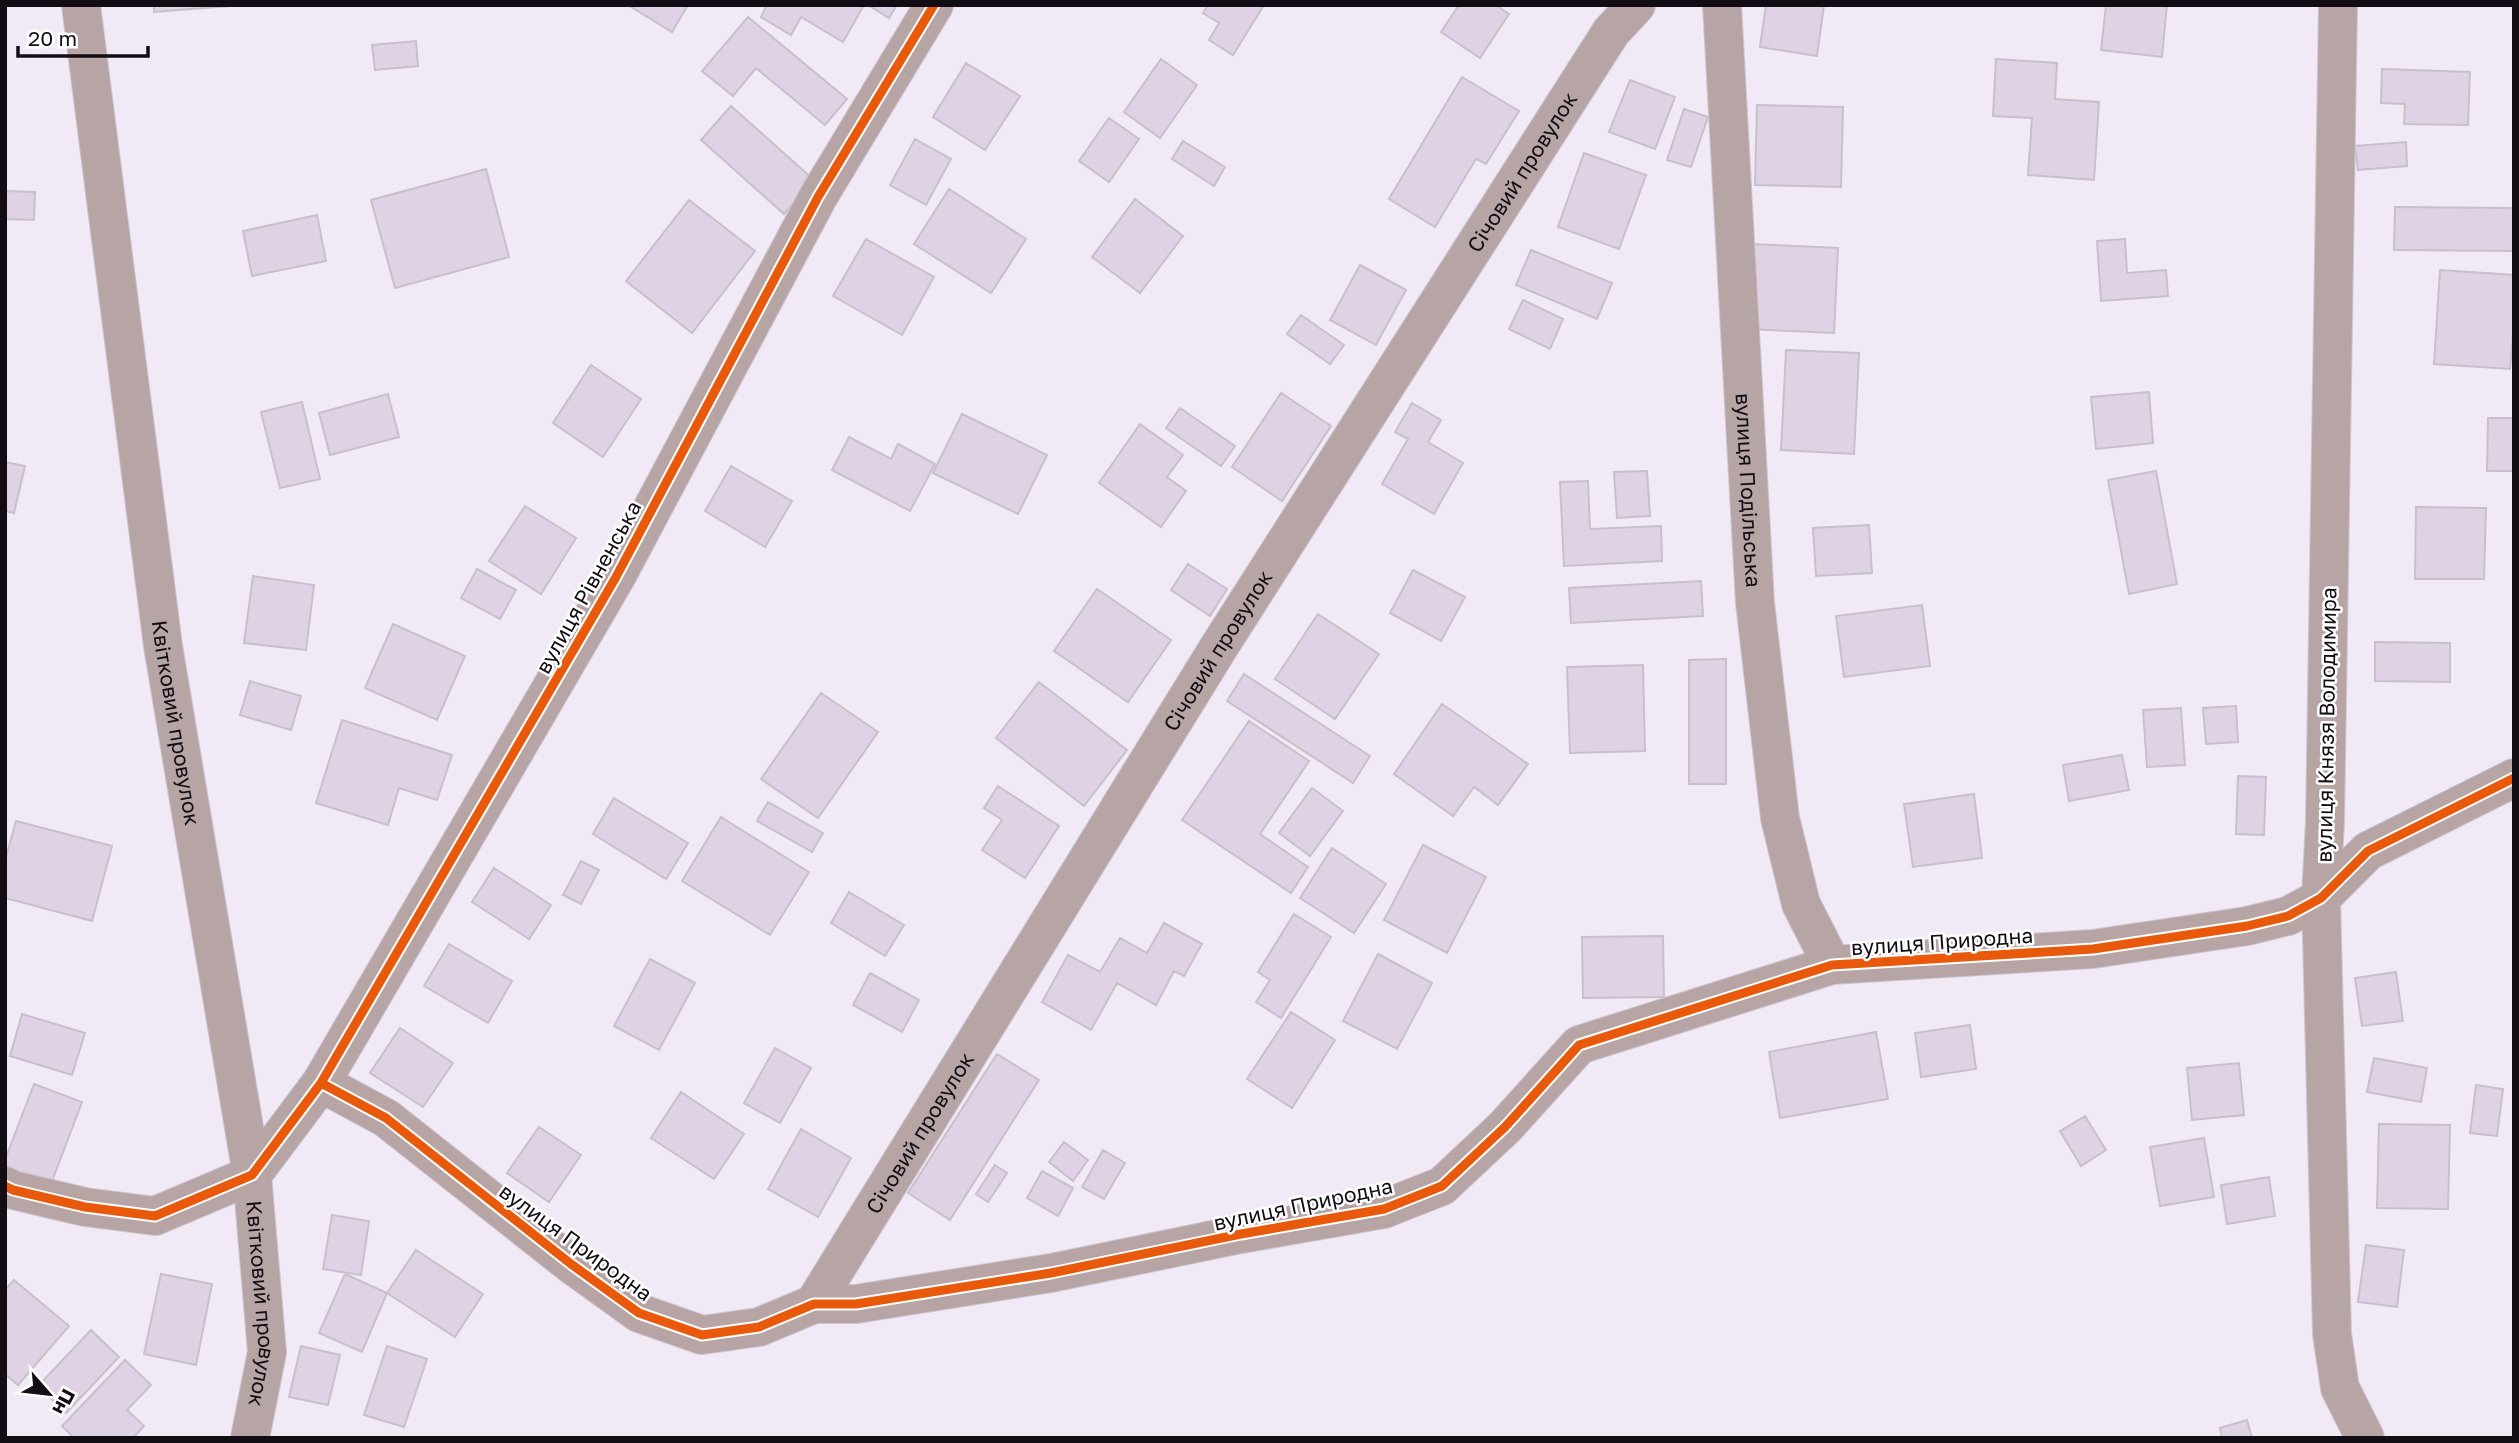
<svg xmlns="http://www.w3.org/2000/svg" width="2519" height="1443" viewBox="0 0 2519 1443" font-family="'Golos Text',sans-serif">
<rect width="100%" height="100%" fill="#f2e9f7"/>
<path fill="#dfd2e5" stroke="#c7c0ca" stroke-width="2" d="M154,5H230V6L154,12Z
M628,5H688L672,32Z
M767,5H864L843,42L801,17L791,35L761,17Z
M868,5H897L889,18Z
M1208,5H1264L1233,55L1209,40L1219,23L1203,13Z
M1459,5H1496L1509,14L1480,58L1441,32Z
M1766,5H1824L1817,56L1760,47Z
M2106,5H2167L2162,57L2101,50Z
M748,17L847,99L825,125L756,68L733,96L702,71Z
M416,41L418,66L375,70L372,45Z
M1161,59L1197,85L1160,138L1124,112Z
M1996,59L2057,63L2055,99L2099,102L2094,180L2028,175L2032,118L1993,116Z
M966,63L1020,96L985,150L933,117Z
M2382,69L2470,72L2468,125L2404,124L2405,104L2381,103Z
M1462,77L1519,111L1486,164L1476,159L1435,227L1389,199Z
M1630,80L1675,97L1655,149L1609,132Z
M1757,105L1843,107L1841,187L1755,185Z
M731,106L814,180L784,214L701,140Z
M1684,109L1708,117L1691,167L1667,160Z
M1109,118L1139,139L1109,182L1079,161Z
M915,139L951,159L926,205L890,185Z
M1183,141L1225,167L1214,186L1172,159Z
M2406,142L2407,166L2358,170L2355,146Z
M1584,153L1646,175L1619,249L1558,227Z
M486,169L509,257L395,288L371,200Z
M949,189L1026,239L991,293L914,244Z
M5,191L35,192L34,220L5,219Z
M1135,199L1183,236L1140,293L1092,257Z
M689,200L755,251L692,333L626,281Z
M2395,207L2514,208V251L2394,250Z
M317,215L326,261L252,276L243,231Z
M866,239L934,277L902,335L833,296Z
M2125,239L2127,273L2166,270L2168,296L2101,301L2097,241Z
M1751,244L1838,248L1834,333L1747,329Z
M1531,250L1612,283L1597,319L1516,285Z
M1360,265L1406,290L1376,345L1330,320Z
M2440,270L2514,275V322L2510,369L2434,364Z
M1523,300L1563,319L1550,349L1509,329Z
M1301,315L1344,345L1330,364L1287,334Z
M1786,350L1859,353L1854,454L1781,450Z
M591,365L641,399L603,457L553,423Z
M2149,392L2153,443L2096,449L2091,397Z
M1281,393L1331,426L1282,501L1232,467Z
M388,394L399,437L330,455L319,413Z
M302,402L320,479L280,488L261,412Z
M1412,403L1441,420L1428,442L1463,463L1434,514L1382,484L1408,439L1395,432Z
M1180,408L1235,446L1221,466L1166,428Z
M962,414L1047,455L1018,514L933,473Z
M2488,418H2514V471H2487Z
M1140,424L1183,455L1167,477L1186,491L1161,527L1099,483Z
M849,437L891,459L898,444L935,464L910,511L832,470Z
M5,462L25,466L14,513L5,511Z
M731,466L792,501L765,547L705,511Z
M1647,471L1650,516L1617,518L1614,472Z
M2156,471L2177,584L2129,594L2108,480Z
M1588,481L1590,529L1661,526L1662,561L1564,566L1560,482Z
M525,506L576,538L541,594L489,561Z
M2416,507L2486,508L2484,579H2415Z
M1869,525L1872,573L1816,576L1813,528Z
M1188,564L1227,589L1210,616L1171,590Z
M477,569L516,590L500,619L461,598Z
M1413,570L1465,597L1441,641L1390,613Z
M253,576L314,585L306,650L244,643Z
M1701,581L1703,616L1571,623L1569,588Z
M1097,589L1171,640L1128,702L1054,651Z
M1922,605L1930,666L1844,677L1836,616Z
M1318,614L1379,654L1335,719L1275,679Z
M393,624L465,656L437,720L365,688Z
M2375,642L2450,643V682L2375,681Z
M1726,659V784H1689V660Z
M1643,665L1645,751L1570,753L1567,667Z
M1244,674L1370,756L1353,783L1227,701Z
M250,681L301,696L291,730L240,715Z
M1039,682L1127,750L1084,806L996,738Z
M821,693L878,732L818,818L761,779Z
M1442,704L1528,764L1498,805L1474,787L1453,816L1394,774Z
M2236,706L2238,742L2206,744L2203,708Z
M2181,708L2185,765L2147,767L2143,710Z
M342,720L452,755L437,800L399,788L388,825L316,803Z
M1249,721L1309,761L1260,834L1308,867L1291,893L1182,820Z
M2122,755L2129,790L2069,801L2063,765Z
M2238,776L2266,777L2264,835L2236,834Z
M998,786L1059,826L1025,878L982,850L1002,820L984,808Z
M1312,788L1343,811L1310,856L1279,833Z
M1974,794L1982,858L1913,867L1904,804Z
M614,798L688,843L666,879L593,834Z
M768,802L823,833L812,852L757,821Z
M721,817L809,872L770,935L682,881Z
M16,821L112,846L92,921L5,898V861Z
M1423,845L1486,877L1447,953L1384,920Z
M1332,848L1386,884L1354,933L1300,898Z
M581,861L599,870L581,904L563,895Z
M494,868L551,905L529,939L472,902Z
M849,892L904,925L885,956L831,923Z
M1294,914L1331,937L1281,1018L1256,1002L1270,980L1258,972Z
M1164,923L1202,944L1184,976L1174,971L1156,1005L1117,983L1091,1030L1042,1002L1068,955L1100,972L1120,938L1147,953Z
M1663,936L1664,997L1583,998L1582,937Z
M449,944L512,981L488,1023L424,986Z
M1378,954L1432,983L1397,1049L1343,1021Z
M650,959L695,983L659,1050L614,1026Z
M2396,972L2403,1021L2362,1026L2355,978Z
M870,973L919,1000L902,1032L853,1005Z
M1291,1012L1335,1040L1292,1108L1247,1079Z
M22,1014L85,1033L72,1075L10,1056Z
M1970,1025L1976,1069L1921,1077L1915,1033Z
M400,1028L453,1063L423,1107L370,1073Z
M1876,1032L1888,1099L1780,1118L1769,1052Z
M775,1048L811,1068L780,1123L744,1103Z
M997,1054L1039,1080L950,1220L908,1193Z
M2374,1058L2427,1068L2421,1102L2367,1092Z
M2239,1063L2244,1115L2192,1120L2187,1068Z
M34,1084L82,1102L51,1184L5,1167V1160Z
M2476,1085L2503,1089L2497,1136L2470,1133Z
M681,1092L744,1134L714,1179L651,1138Z
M2085,1116L2106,1150L2081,1166L2060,1131Z
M2379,1124L2450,1125L2448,1209L2377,1208Z
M539,1127L581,1155L549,1202L507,1173Z
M801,1129L851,1158L818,1217L768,1189Z
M2204,1138L2214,1197L2160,1206L2150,1147Z
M1064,1142L1088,1160L1073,1181L1049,1162Z
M1103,1150L1125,1163L1104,1199L1082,1187Z
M995,1165L1007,1173L988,1202L976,1194Z
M1042,1171L1073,1188L1058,1216L1027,1198Z
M2269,1177L2275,1216L2227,1224L2221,1185Z
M332,1215L369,1221L361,1275L323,1269Z
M2366,1245L2404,1250L2397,1307L2358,1302Z
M416,1250L483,1294L455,1337L387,1293Z
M161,1274L212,1284L196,1365L144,1354Z
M345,1274L387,1293L362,1352L319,1333Z
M14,1280L69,1326L18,1385L5,1374V1290Z
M91,1330L119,1357L66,1413L38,1386Z
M301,1346L340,1355L328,1405L289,1397Z
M387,1346L427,1359L404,1427L364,1415Z
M125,1360L151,1385L127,1410L144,1426L133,1438H74L62,1426Z
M2247,1420L2252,1438H2222L2220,1428Z"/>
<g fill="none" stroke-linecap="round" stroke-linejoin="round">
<defs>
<g id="minor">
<path id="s1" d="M81,5L163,646L252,1175L267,1352L250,1438"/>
<path id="s2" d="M1722,5L1755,603L1780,818L1801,904L1832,965"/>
<path d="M2338,5L2325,821L2321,898L2332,1334L2340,1388L2365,1438"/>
<path d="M321,1083L386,1118L571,1264L639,1313L702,1335L759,1327L814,1304H856L1051,1273L1241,1234L1384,1209L1442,1186L1505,1127L1579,1045L1832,965L2093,949L2247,926L2288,916L2321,898L2368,851L2514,778"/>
<path d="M5,1186L13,1190L85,1207L155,1216L252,1175L321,1083L616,577L818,197L934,5"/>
<path id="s3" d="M814,1304L1217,650L1611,32L1636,5"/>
</g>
</defs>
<use href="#minor" stroke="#cdc6d2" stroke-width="40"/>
<use href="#minor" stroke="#b7a5a5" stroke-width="38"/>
<defs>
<path id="cycleway" d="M321,1083L386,1118L571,1264L639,1313L702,1335L759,1327L814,1304H856L1051,1273L1241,1234L1384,1209L1442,1186L1505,1127L1579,1045L1832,965L2093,949L2247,926L2288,916L2321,898L2368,851L2514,778
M5,1186L13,1190L85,1207L155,1216L252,1175L321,1083L616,577L818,197L934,5"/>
</defs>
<use href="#cycleway" stroke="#fff" stroke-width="13"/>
<use href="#cycleway" stroke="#e8590c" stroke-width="9"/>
</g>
<g text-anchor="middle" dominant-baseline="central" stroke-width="5" stroke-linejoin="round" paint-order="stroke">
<g font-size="21" fill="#120c15" stroke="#fff">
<text stroke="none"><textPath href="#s3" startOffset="1335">Січовий провулок</textPath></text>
<text stroke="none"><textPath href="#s2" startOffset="486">вулиця Подільська</textPath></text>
<text transform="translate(588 587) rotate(-61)">вулиця Рівненська</text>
<text stroke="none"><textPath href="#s3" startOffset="768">Січовий провулок</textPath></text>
<text stroke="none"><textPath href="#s1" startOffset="724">Квітковий провулок</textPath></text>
<text transform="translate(2326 725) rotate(-89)">вулиця Князя Володимира</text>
<text transform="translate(1942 941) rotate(-4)">вулиця Природна</text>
<text stroke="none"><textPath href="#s3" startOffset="201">Січовий провулок</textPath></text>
<text transform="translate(1303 1204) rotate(-12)">вулиця Природна</text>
<text transform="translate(576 1242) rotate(36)">вулиця Природна</text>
<text stroke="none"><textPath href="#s1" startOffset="1312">Квітковий провулок</textPath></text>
</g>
</g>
<rect width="2519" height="1443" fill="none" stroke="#120c15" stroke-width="14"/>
<g transform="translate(49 1394) rotate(118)" stroke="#ffffff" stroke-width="5" paint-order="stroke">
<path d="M0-5L12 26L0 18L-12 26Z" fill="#120c15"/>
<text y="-10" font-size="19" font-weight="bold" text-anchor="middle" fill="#120c15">Пн</text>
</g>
<path d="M18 46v10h130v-10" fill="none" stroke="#120c15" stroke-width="3.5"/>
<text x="28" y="46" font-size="21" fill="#120c15" stroke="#ffffff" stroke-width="5" paint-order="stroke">20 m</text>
</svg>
